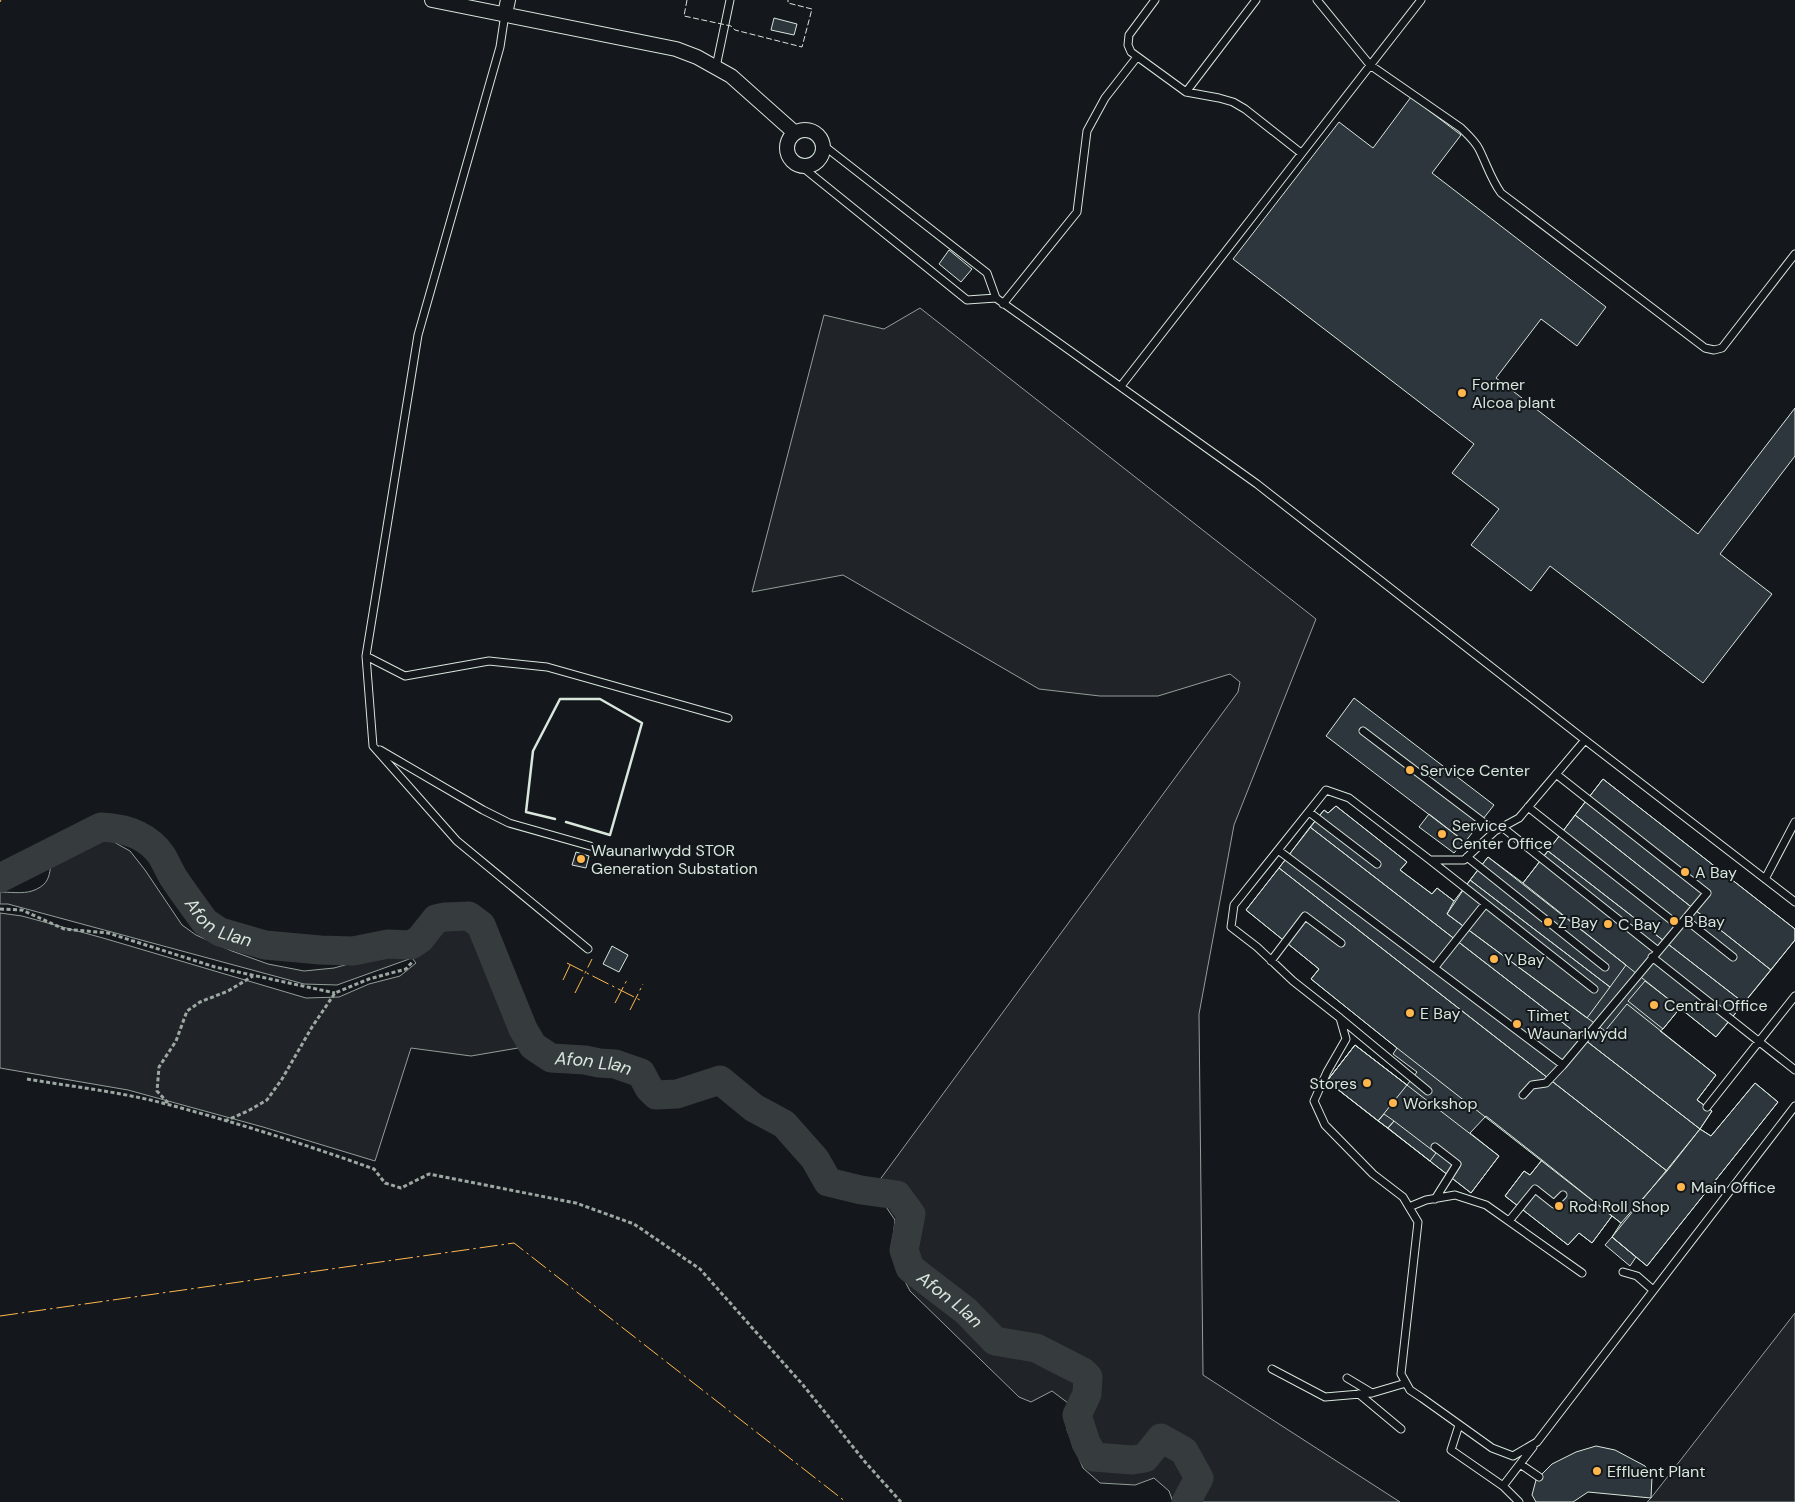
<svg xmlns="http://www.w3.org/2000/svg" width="1795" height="1502" viewBox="0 0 1795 1502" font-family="'DM Sans',sans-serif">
<rect width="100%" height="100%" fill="#14181c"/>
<path fill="#202428" stroke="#939e99" d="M920,308L1316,619L1234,825L1199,1014L1203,1375L1400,1502H1173L1169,1491L1154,1478L1135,1485L1100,1483L1083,1468L1067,1430L1072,1406L1052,1391L1031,1402L1019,1397L910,1291L891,1254L895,1220L884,1204L865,1200L1238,692L1240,682L1230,674L1158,696H1100L1039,689L843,575L752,592L824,315L884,329Z
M103,836L130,851L145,870L182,925L196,935L232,951L268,964L304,971L334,968L421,944L452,924L465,927L480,945L518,1048L471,1056L411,1048L375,1161L263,1127L128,1090L0,1068V913L22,916L103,938L306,998L339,997L369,984L400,976L416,963L412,958L337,985L304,984L8,904H0V892C9,892 23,894 32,891C59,882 44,862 58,847C67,836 90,837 103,836Z
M1795,1313V1502H1647L1651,1498Z"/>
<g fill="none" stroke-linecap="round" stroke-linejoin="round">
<path stroke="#363b3e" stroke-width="29" id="s1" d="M0,878L101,827C124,828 148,835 162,856C166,863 169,870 173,877C183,892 194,907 205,922L220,932L265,945L320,950L353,951L388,944L411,945L420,939L436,919L445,917L469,916L481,925L523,1029L533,1046L551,1058L585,1060L599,1063L615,1064L641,1073L649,1088L656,1095L677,1094L720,1080L754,1108L784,1124L815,1159L828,1182L861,1190L897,1195L911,1214L904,1250L910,1268L966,1311L995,1341L1036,1348L1083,1372L1088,1377L1087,1394L1077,1415L1086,1443L1094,1457L1132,1460L1145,1458L1161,1438L1184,1451L1199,1478L1186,1502"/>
</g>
<path fill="#2c363c" stroke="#d8e6dc" d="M774,18L797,24L794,35L771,30Z
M1411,97L1461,135L1432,173L1606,307L1577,346L1541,319L1496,378L1698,534L1795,408V456L1720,554L1772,594L1703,683L1550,566L1531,591L1471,545L1499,509L1452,473L1474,444L1233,259L1339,122L1373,148Z
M949,250L972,269L961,282L939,264Z
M1354,698L1494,805L1465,842L1326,736Z
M1603,779L1795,929V940L1716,1037L1680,1008L1663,1029L1660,1031L1716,1075L1697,1100L1712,1111L1700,1129L1711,1136L1755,1083L1778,1102L1647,1266L1612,1237L1621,1223L1612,1216L1592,1243L1579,1233L1568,1245L1505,1196L1524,1171L1530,1175L1542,1160L1486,1116L1470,1133L1499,1156L1471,1193L1327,1081L1355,1045L1407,1085L1417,1072L1393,1054L1397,1048L1311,979L1319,969L1246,910L1324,810L1328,813L1336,806L1407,862L1400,870L1432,894L1437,888L1454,901L1488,857L1523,883Z
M1603,779L1795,929V940L1771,970L1575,815Z
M1336,806L1407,862L1400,870L1432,894L1437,888L1454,901L1447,914L1605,1031L1627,1004L1716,1075L1697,1100L1712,1111L1700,1129L1310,827L1324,810L1328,813Z
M1429,814L1464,841L1454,853L1419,827Z
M1575,815L1771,970L1744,1003L1548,851Z
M1310,827L1700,1129L1667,1171L1279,868Z
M1548,851L1744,1003L1716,1037L1523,883Z
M576,852L589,856L586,868L572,865Z
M1488,857L1626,965L1610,987L1470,880Z
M1279,868L1667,1171L1621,1223L1397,1048L1311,979L1319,969L1246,910Z
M1470,880L1610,987L1587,1018L1447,914Z
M612,946L628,955L619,972L603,964Z
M1645,981L1680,1008L1663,1029L1628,1001Z
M1355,1045L1499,1156L1471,1193L1327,1081Z
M1355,1045L1407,1085L1378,1121L1327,1081Z
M1755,1083L1778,1102L1647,1266L1612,1237L1700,1129L1711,1136Z
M1384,1114L1394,1121L1388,1128L1378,1121Z
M1394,1121L1436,1153L1430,1161L1388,1128Z
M1542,1160L1612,1216L1592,1243L1579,1233L1568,1245L1505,1196L1524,1171L1530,1175Z
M1612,1237L1636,1257L1630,1266L1605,1245Z
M1596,1446L1615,1450L1645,1466L1652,1476L1651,1498L1588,1492L1573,1502H1536L1532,1495L1536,1480L1552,1464L1576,1452Z"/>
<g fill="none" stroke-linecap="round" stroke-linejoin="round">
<defs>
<path id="lane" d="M1155,0L1129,35L1128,45L1131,52L1186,92L1219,98L1233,102L1245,109L1301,153
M1317,0L1370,65L1461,128C1467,134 1475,141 1479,149C1487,165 1491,179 1501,193L1705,348L1714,350L1722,348L1795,254
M505,14L500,47L418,335L366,656L373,746L457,841L588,949
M716,67L730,0
M1186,92L1256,0
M801,166L967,300L996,298L987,273L823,145
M996,298L1257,484L1585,740L1795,902
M1003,304L1077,212L1087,131L1105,98L1137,57
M1121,386L1421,0
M366,656L405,676L489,661L547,667L728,718
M1363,731L1495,831
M1585,740L1519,818L1495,831L1464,860H1430L1349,798L1326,790L1234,905L1231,927L1257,947L1293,981L1340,1018L1346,1039L1327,1072L1314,1101L1325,1125L1373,1174L1403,1197L1418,1222L1401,1374L1410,1390L1422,1398L1492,1448L1513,1456L1537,1442L1795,1106
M380,750L483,810L509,823L590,846
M1528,807L1679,926
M1309,812L1377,864
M1502,827L1658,951
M1278,850L1563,1065L1707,893L1556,774
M1467,857L1605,967
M1430,860L1594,989
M1765,879L1795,822
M1685,919L1733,957
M1652,957L1795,1070
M1271,961L1305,916L1341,943
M1435,967L1485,904
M1341,1019L1428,1091
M1523,1095L1532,1085L1546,1083L1563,1065
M1707,1107L1795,996
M1435,1147L1457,1164L1435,1199
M1409,1207L1426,1200L1455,1195L1486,1205L1582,1273
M1509,1221L1535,1189L1554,1204L1563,1195
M1623,1272L1637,1276L1653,1290
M1272,1369L1325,1397L1372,1393
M1347,1378L1372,1393L1406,1383
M1359,1394L1401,1429
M1459,1425L1451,1450L1503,1486L1533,1447
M1520,1464L1539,1477
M1503,1486L1519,1502"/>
<path id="street" d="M432,0L676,49L697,57L731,76L795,133
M505,14L508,0
M787 148a18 18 0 1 1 36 0a18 18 0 1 1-36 0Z"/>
</defs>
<use href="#lane" stroke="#d8e6dc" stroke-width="9"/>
<use href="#street" stroke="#d8e6dc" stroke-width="16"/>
<path stroke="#9da8a2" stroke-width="3" stroke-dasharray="4 2.5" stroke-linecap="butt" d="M0,909L22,910L64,929L108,933L215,967L335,993
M27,1079C74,1087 123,1092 170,1105C238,1123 307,1145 374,1169L385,1183L401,1188L429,1174L576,1203L634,1224L700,1269L803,1385L866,1463L901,1502
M168,1103L157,1091L159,1067L176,1041L187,1011L200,1002L228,991L253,976
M225,1121L248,1111L267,1100L282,1079L312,1027L335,993L369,979L406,969L413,961"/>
<use href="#lane" stroke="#14181c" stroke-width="7"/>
<use href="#street" stroke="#14181c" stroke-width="14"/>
<path stroke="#d8e6dc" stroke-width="1" stroke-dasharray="6 2.5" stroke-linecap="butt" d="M687,0L684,16L731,26L735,30L802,47L812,9L788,3V0"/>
<path stroke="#d8e6dc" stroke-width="2.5" d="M555,819L526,812L533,751L560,699H600L642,723L610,835L566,822"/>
<path stroke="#ffb74d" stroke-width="1" stroke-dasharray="18 4 2.5 4" stroke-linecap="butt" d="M0,2L1,0
M567,963L642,1001
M563,980L570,965
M575,993L592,959
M615,1003L628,978
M630,1010L643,984
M0,1316L514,1243L846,1502"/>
</g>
<g fill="#ffb74d" stroke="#14181c" stroke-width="2">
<circle cx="1462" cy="393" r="5"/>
<circle cx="1410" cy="770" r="5"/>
<circle cx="1442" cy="834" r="5"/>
<circle cx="581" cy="859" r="5"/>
<circle cx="1685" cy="872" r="5"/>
<circle cx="1674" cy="921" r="5"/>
<circle cx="1548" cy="922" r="5"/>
<circle cx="1608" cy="924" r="5"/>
<circle cx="1494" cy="959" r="5"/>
<circle cx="1654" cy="1005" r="5"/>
<circle cx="1410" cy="1013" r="5"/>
<circle cx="1517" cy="1024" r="5"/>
<circle cx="1367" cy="1083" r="5"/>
<circle cx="1393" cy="1103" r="5"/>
<circle cx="1681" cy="1187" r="5"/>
<circle cx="1559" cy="1206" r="5"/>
<circle cx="1597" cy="1471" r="5"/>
</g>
<g text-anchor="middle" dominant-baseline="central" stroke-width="4" stroke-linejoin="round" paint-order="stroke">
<g font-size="16" fill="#d8e6dc" stroke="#14181c" text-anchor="start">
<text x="1472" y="384">Former<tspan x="1472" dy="18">Alcoa plant</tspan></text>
<text x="1420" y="770">Service Center</text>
<text x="1452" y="825">Service<tspan x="1452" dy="18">Center Office</tspan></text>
<text x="591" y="850">Waunarlwydd STOR<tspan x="591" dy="18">Generation Substation</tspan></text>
<text x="1695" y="872">A Bay</text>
<text x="1684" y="921">B Bay</text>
<text x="1558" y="922">Z Bay</text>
<text x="1618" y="924">C Bay</text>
<text x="1504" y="959">Y Bay</text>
<text x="1664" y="1005">Central Office</text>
<text x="1420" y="1013">E Bay</text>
<text x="1527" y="1015">Timet<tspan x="1527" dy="18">Waunarlwydd</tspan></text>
<text x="1357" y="1083" text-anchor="end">Stores</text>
<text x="1403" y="1103">Workshop</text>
<text x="1691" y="1187">Main Office</text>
<text x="1569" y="1206">Rod Roll Shop</text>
<text x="1607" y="1471">Effluent Plant</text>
</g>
<g font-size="18" font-style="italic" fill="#d8e6dc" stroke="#14181c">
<text stroke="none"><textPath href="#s1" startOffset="274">Afon Llan</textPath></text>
<text stroke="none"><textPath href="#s1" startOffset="755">Afon Llan</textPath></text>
<text stroke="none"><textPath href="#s1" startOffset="1249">Afon Llan</textPath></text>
</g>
</g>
</svg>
